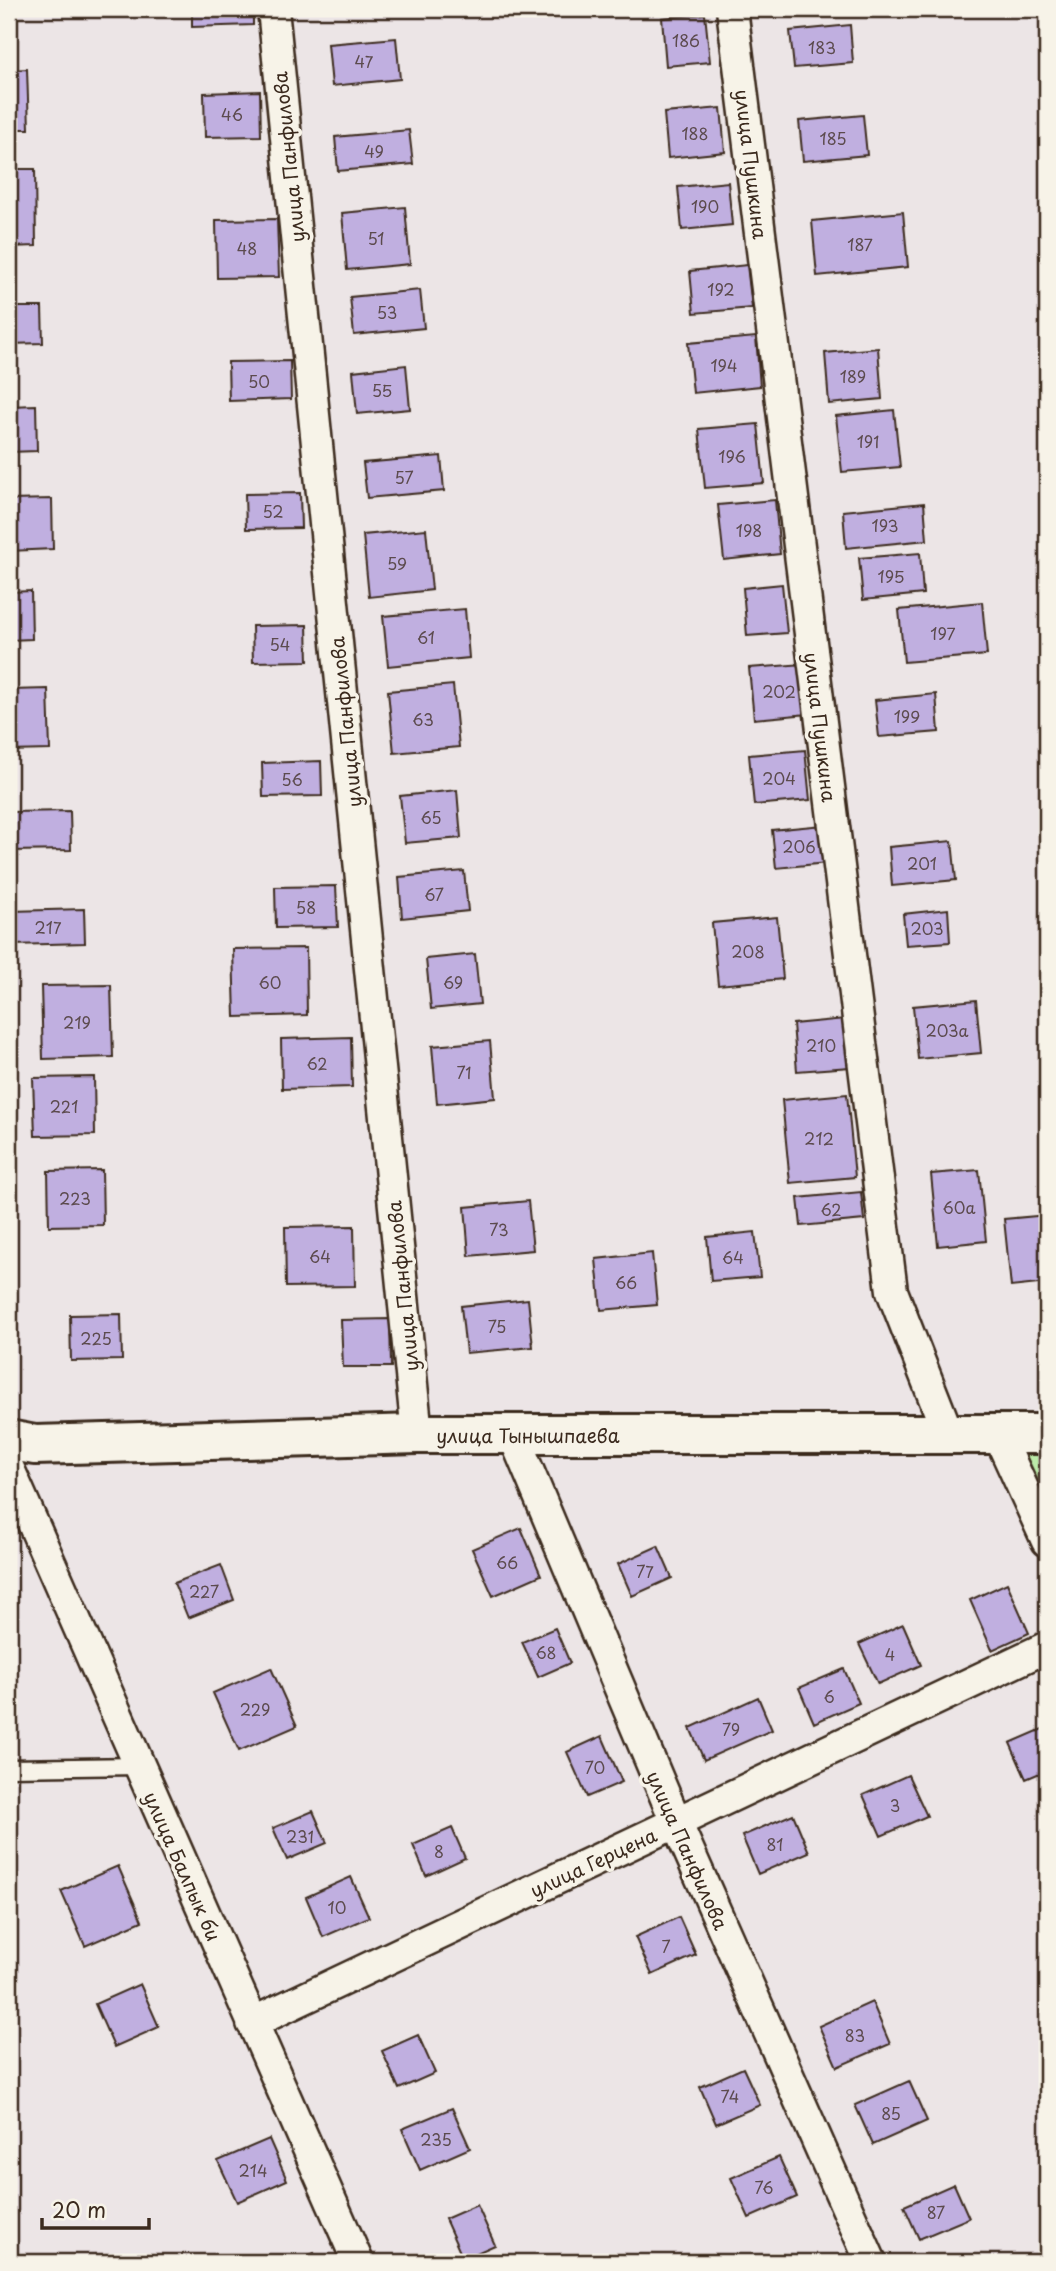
<svg xmlns="http://www.w3.org/2000/svg" width="1056" height="2271" viewBox="0 0 1056 2271" font-family="'Playpen Sans',sans-serif">
<rect width="100%" height="100%" fill="#ece5e6"/>
<filter id="ink" filterUnits="userSpaceOnUse"><feTurbulence type="fractalNoise" baseFrequency=".0143" numOctaves="2"/><feDisplacementMap in="SourceGraphic" scale="14" xChannelSelector="R" yChannelSelector="G"/><feConvolveMatrix kernelMatrix="1 2 1 2 8 2 1 2 1" color-interpolation-filters="sRGB"/></filter>
<g filter="url(#ink)">
<path fill="#bceba9" stroke="#7c8a64" stroke-width="2" d="M1047,1451V1498L1024,1452Z"/>
<path fill="#c0afe0" stroke="#3b2a1e" stroke-width="2" d="M192,9H253V25L192,27Z
M705,14L710,62L666,66L662,18Z
M850,25L853,63L794,68L790,31Z
M396,38L400,79L332,86L328,44Z
M27,69L29,129H9V70Z
M260,91L261,136L205,137L204,93Z
M721,108L725,152L668,158L664,113Z
M863,115L867,155L803,161L799,121Z
M409,130L413,164L338,171L335,137Z
M9,169H35L36,246L9,247Z
M728,182L732,225L682,230L678,187Z
M405,207L410,264L347,270L342,213Z
M903,212L908,267L817,276L812,221Z
M277,219L279,277L217,278L216,220Z
M747,265L752,308L694,313L690,271Z
M420,290L424,328L354,335L350,297Z
M9,307H42L43,343L9,344Z
M756,337L760,386L693,393L688,343Z
M878,348L882,399L829,404L825,353Z
M290,361L291,399L229,401L228,362Z
M406,365L410,409L357,414L353,371Z
M36,405L37,451L9,452V406Z
M894,410L900,467L842,472L836,416Z
M758,424L764,483L705,488L699,429Z
M441,456L444,491L367,498L363,463Z
M300,493L301,528L246,529L245,494Z
M52,499L53,549L9,551V500Z
M775,500L780,554L724,560L718,505Z
M924,503L927,540L846,548L843,511Z
M426,529L432,590L369,597L363,535Z
M920,553L923,594L863,600L859,558Z
M782,584L787,633L747,636L743,588Z
M31,591L32,639L9,640V592Z
M982,602L987,655L904,662L899,610Z
M465,609L469,658L388,666L383,616Z
M307,625L308,661L253,662L252,626Z
M804,664L808,714L754,719L749,668Z
M453,685L459,747L394,753L388,691Z
M48,689L50,750L9,751V690Z
M936,694L939,732L879,737L875,700Z
M805,750L810,800L754,805L749,755Z
M321,761L322,796L263,797L262,763Z
M457,790L461,838L405,843L400,796Z
M70,811L71,850L9,851V812Z
M823,825L827,863L776,868L772,830Z
M952,841L956,880L892,886L889,847Z
M464,871L468,911L402,918L399,877Z
M336,886L338,927L276,928L275,887Z
M84,909L85,943L12,945L11,911Z
M948,909L950,942L906,945L903,914Z
M777,917L783,979L718,985L712,923Z
M306,948L307,1015L235,1017L233,949Z
M475,954L480,1004L431,1009L426,959Z
M111,985L113,1057L43,1059L41,986Z
M976,1000L981,1053L918,1059L913,1006Z
M845,1019L850,1067L797,1071L793,1024Z
M351,1037L352,1087L282,1089L281,1039Z
M490,1041L495,1098L437,1104L432,1046Z
M94,1077L95,1135L35,1136L33,1078Z
M847,1094L855,1177L790,1183L782,1100Z
M102,1170L103,1225L49,1226L48,1171Z
M979,1170L986,1241L938,1246L931,1174Z
M861,1192L864,1220L801,1226L798,1198Z
M528,1201L533,1250L469,1256L465,1207Z
M1047,1215V1283L1011,1287L1004,1219Z
M354,1226L355,1286L286,1287L285,1227Z
M755,1232L760,1277L711,1281L707,1237Z
M652,1253L657,1305L601,1310L596,1259Z
M528,1299L533,1347L466,1353L461,1306Z
M121,1314L122,1360L71,1361L70,1315Z
M390,1319L391,1367H343L341,1320Z
M521,1528L541,1575L493,1596L472,1549Z
M658,1546L672,1578L632,1596L618,1564Z
M221,1565L234,1600L188,1618L174,1583Z
M1007,1583L1029,1633L992,1650L970,1600Z
M903,1624L921,1665L878,1684L859,1644Z
M555,1628L570,1663L538,1677L522,1642Z
M271,1668L297,1726L239,1751L213,1693Z
M844,1669L859,1703L814,1723L799,1688Z
M758,1697L772,1730L704,1760L690,1728Z
M1047,1727V1770L1026,1779L1010,1743Z
M602,1736L622,1782L587,1797L567,1752Z
M908,1775L927,1816L881,1836L863,1795Z
M313,1811L327,1843L287,1860L273,1828Z
M793,1814L809,1852L758,1874L742,1836Z
M452,1828L465,1858L426,1876L413,1845Z
M118,1866L142,1921L85,1946L61,1891Z
M351,1877L369,1917L323,1937L306,1897Z
M679,1917L696,1955L652,1975L635,1937Z
M140,1984L159,2027L114,2047L95,2004Z
M872,2002L890,2044L837,2067L819,2026Z
M418,2035L435,2073L399,2089L382,2051Z
M743,2068L760,2105L716,2124L700,2087Z
M909,2081L927,2121L873,2145L855,2105Z
M452,2108L470,2148L420,2170L402,2129Z
M269,2139L287,2180L237,2202L218,2161Z
M779,2157L797,2197L749,2218L731,2178Z
M954,2184L969,2218L919,2239L904,2206Z
M477,2205L495,2245L463,2259L445,2219Z
M314,2253L318,2262H293Z"/>
<g fill="none" stroke-linecap="round" stroke-linejoin="round">
<defs>
<path id="lane" d="M9,1768L139,1766"/>
<path id="street" d="M273,9L417,1434
M732,9L892,1291L949,1436
M513,1434L676,1822L871,2262
M999,1436L1047,1541
M9,1469L358,2262
M252,2023L1047,1647"/>
<path id="secondary" d="M9,1440L35,1445L417,1434H1047"/>
</defs>
<use href="#lane" stroke="#3b2a1e" stroke-width="21"/>
<use href="#street" stroke="#3b2a1e" stroke-width="35"/>
<use href="#secondary" stroke="#3b2a1e" stroke-width="44"/>
<use href="#lane" stroke="#f7f3e8" stroke-width="16"/>
<use href="#street" stroke="#f7f3e8" stroke-width="30"/>
<use href="#secondary" stroke="#f7f3e8" stroke-width="38"/>
</g>
</g>
<g text-anchor="middle" dominant-baseline="central" stroke-width="7" stroke-linejoin="round" paint-order="stroke">
<g font-size="16" fill="#5c4b4e">
<text x="686" y="40">186</text>
<text x="822" y="47">183</text>
<text x="364" y="61">47</text>
<text x="232" y="114">46</text>
<text x="695" y="133">188</text>
<text x="833" y="138">185</text>
<text x="374" y="151">49</text>
<text x="705" y="206">190</text>
<text x="376" y="238">51</text>
<text x="860" y="244">187</text>
<text x="247" y="248">48</text>
<text x="721" y="289">192</text>
<text x="387" y="312">53</text>
<text x="724" y="365">194</text>
<text x="853" y="376">189</text>
<text x="259" y="381">50</text>
<text x="382" y="390">55</text>
<text x="868" y="441">191</text>
<text x="732" y="456">196</text>
<text x="404" y="477">57</text>
<text x="273" y="511">52</text>
<text x="885" y="525">193</text>
<text x="749" y="530">198</text>
<text x="397" y="563">59</text>
<text x="891" y="576">195</text>
<text x="943" y="633">197</text>
<text x="426" y="637">61</text>
<text x="280" y="644">54</text>
<text x="779" y="691">202</text>
<text x="907" y="716">199</text>
<text x="423" y="719">63</text>
<text x="779" y="778">204</text>
<text x="292" y="779">56</text>
<text x="431" y="817">65</text>
<text x="799" y="846">206</text>
<text x="922" y="863">201</text>
<text x="434" y="894">67</text>
<text x="306" y="907">58</text>
<text x="48" y="927">217</text>
<text x="927" y="928">203</text>
<text x="748" y="951">208</text>
<text x="270" y="982">60</text>
<text x="453" y="982">69</text>
<text x="77" y="1022">219</text>
<text x="947" y="1030">203а</text>
<text x="821" y="1045">210</text>
<text x="317" y="1063">62</text>
<text x="464" y="1072">71</text>
<text x="64" y="1106">221</text>
<text x="819" y="1138">212</text>
<text x="75" y="1198">223</text>
<text x="959" y="1207">60а</text>
<text x="831" y="1209">62</text>
<text x="499" y="1229">73</text>
<text x="320" y="1256">64</text>
<text x="733" y="1257">64</text>
<text x="626" y="1282">66</text>
<text x="497" y="1326">75</text>
<text x="96" y="1338">225</text>
<text x="507" y="1562">66</text>
<text x="645" y="1571">77</text>
<text x="204" y="1591">227</text>
<text x="546" y="1652">68</text>
<text x="890" y="1654">4</text>
<text x="829" y="1696">6</text>
<text x="255" y="1709">229</text>
<text x="731" y="1729">79</text>
<text x="595" y="1767">70</text>
<text x="895" y="1805">3</text>
<text x="300" y="1836">231</text>
<text x="775" y="1844">81</text>
<text x="439" y="1851">8</text>
<text x="337" y="1907">10</text>
<text x="666" y="1946">7</text>
<text x="855" y="2035">83</text>
<text x="730" y="2096">74</text>
<text x="891" y="2113">85</text>
<text x="436" y="2139">235</text>
<text x="253" y="2170">214</text>
<text x="764" y="2187">76</text>
<text x="936" y="2212">87</text>
</g>
<g font-size="19" fill="#3b2a1e" stroke="#f7f3e8">
<text transform="translate(288 157) rotate(-96)">улица Панфилова</text>
<text transform="translate(752 164) rotate(83)">улица Пушкина</text>
<text transform="translate(345 722) rotate(-96)">улица Панфилова</text>
<text transform="translate(821 727) rotate(83)">улица Пушкина</text>
<text transform="translate(402 1286) rotate(-96)">улица Панфилова</text>
<text x="528" y="1435">улица Тынышпаева</text>
<text transform="translate(688 1850) rotate(66)">улица Панфилова</text>
<text transform="translate(593 1862) rotate(-25)">улица Герцена</text>
<text transform="translate(183 1866) rotate(66)">улица Балпык би</text>
</g>
</g>
<rect width="1056" height="2271" fill="none" stroke="#f7f3e8" stroke-width="35"/>
<rect x="18" y="18" width="1021" height="2236" fill="none" stroke="#3b2a1e" stroke-width="2.5" filter="url(#ink)"/>
<path d="M42 2218v10h107v-10" fill="none" stroke="#3b2a1e" stroke-width="3.5"/>
<text x="52" y="2218" font-size="21" fill="#3b2a1e" stroke="#f7f3e8" stroke-width="5" paint-order="stroke">20 m</text>
</svg>
